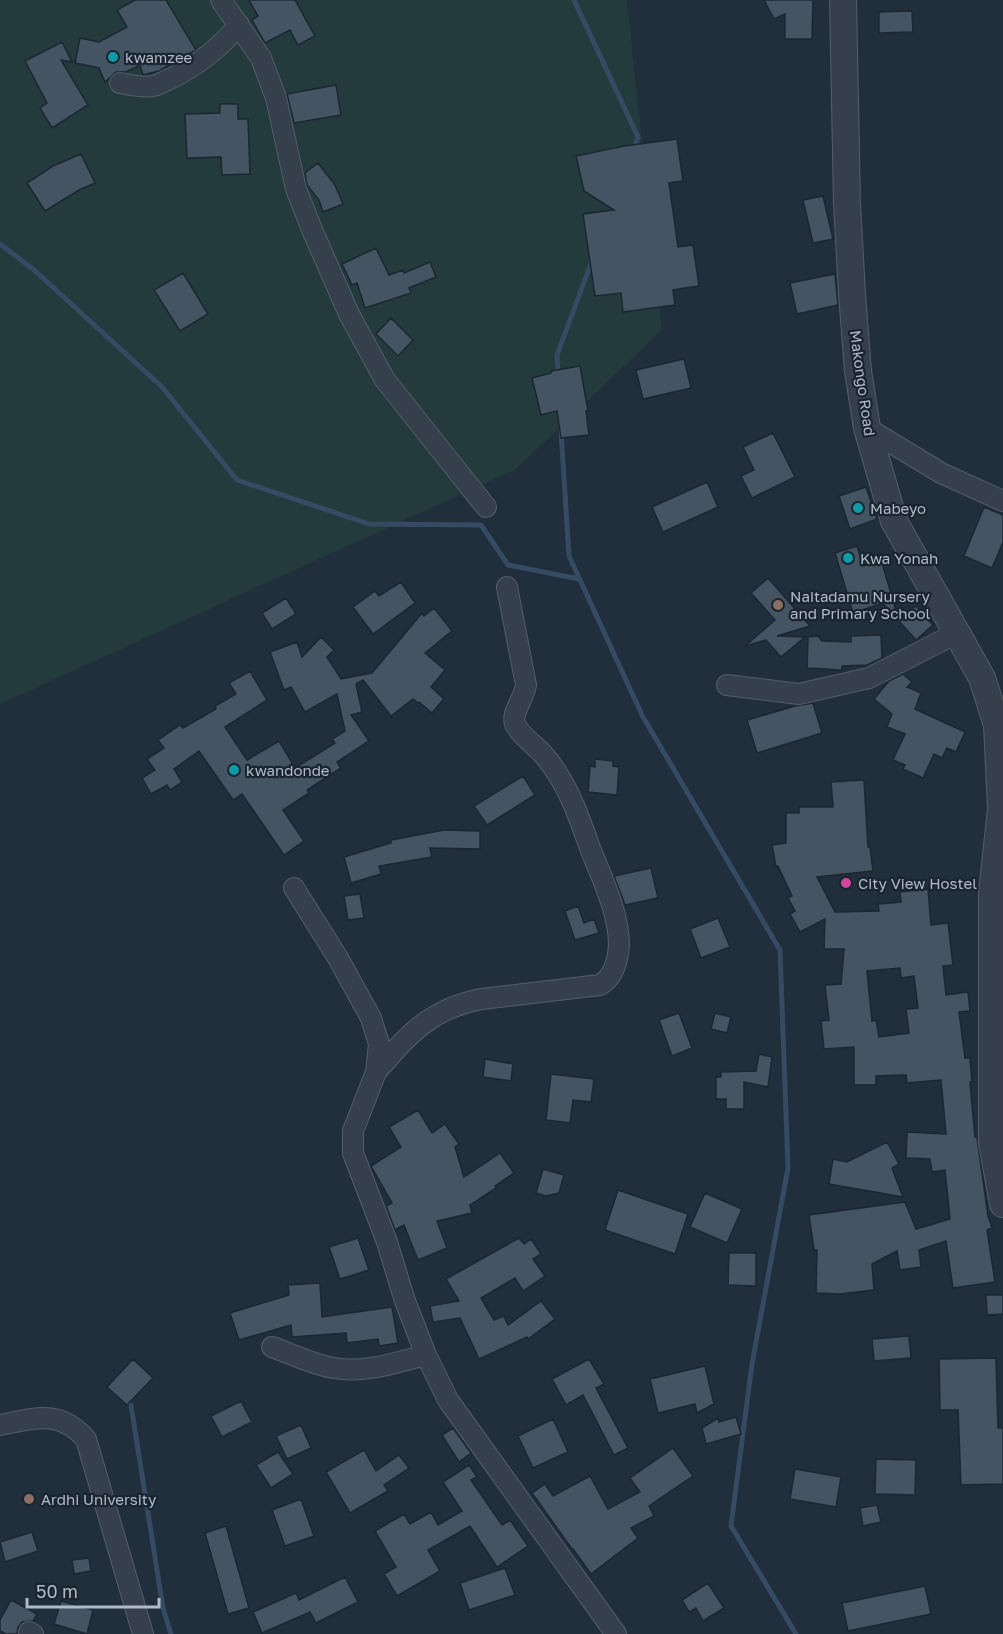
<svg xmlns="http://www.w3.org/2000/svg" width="1003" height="1634" viewBox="0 0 1003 1634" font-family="'Golos Text',sans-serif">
<rect width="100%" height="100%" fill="#212e3b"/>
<path fill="#233b3c" d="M0,0H627L662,330L515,470L0,704Z"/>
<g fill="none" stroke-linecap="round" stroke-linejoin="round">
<path stroke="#344b63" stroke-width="5" d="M574,0L638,137L633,151
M0,244L33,269L162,387L237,480L369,524L481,525L508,565L579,579
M558,377L557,355L593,258
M561,431L569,556L643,717L780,950L788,1168L752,1364L731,1526L796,1634
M131,1405L163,1608L171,1634"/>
</g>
<path fill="#445463" stroke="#1c2732" stroke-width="1.5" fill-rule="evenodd" d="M135,0H166L196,50L159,71L143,75L140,65L126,72H116L105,82L99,68L75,63L80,38L99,42L127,27L117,10Z
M249,0H295L315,36L298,45L290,30L265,43L252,20L258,16Z
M764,0H813L812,39H785V14L774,19Z
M912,11L913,32L879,33V12Z
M62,42L72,62L61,60L88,105L52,128L40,108L47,103L25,61Z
M336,85L341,115L294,123L287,94Z
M220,104H238V119H248L250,174L222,175L221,157L187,158L185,114L220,113Z
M677,139L683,181L669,183L678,247L693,245L699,286L673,290L675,305L623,312L621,293L595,296L583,214L614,210L584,191L576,156L624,146Z
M81,154L95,183L79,190L45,211L27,183L53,166Z
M318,163L335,185L343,204L323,212L319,200L307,185L305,173Z
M823,196L833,239L813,243L803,200Z
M376,248L389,275L403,270L404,273L430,262L436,277L409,288L411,293L365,308L357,283L352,285L342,264Z
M183,273L208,314L180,331L154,290Z
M835,274L838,305L797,314L790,283Z
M391,318L413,340L398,356L376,334Z
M684,359L691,388L643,399L636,370Z
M580,366L588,411H586L589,435L561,438L557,411L541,415L532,378L551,373V371Z
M773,433L795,477L752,498L741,476L754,470L743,447Z
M707,482L718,507L663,532L652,507Z
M866,487L877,519L850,529L839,496Z
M984,507L1003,515V542L992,568L964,556Z
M857,546L863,566L881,560L899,620L916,606L933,625L916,640L880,600V604L853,613L835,553Z
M768,578L810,626L777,636L805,637L781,657L766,640L745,646L775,620L751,593Z
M401,582L415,603L373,634L353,607L375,591L379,596Z
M286,598L296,614L272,629L262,613Z
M434,608L452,631L425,653L445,670L431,687L444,699L432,713L419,702L418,703L413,699L391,716L363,680L356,684L362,712L351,715L369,741L337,762L341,768L307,790L309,793L283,810L304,841L284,855L242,794L233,800L199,751L174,769L182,782L170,790L167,785L151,794L142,778L155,770L147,759L164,748L158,740L180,725L183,728L216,709L215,706L236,694L229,683L250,671L267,700L225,727L247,760L279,741L295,768L335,743L332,739L345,731L337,694L305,712L291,687L284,690L270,652L297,642L302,657L321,637L334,650L327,657L341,679L372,673L422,613L424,616Z
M881,635L882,658L867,665L842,666V670L807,668L808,637L818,636L822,641L851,642V636Z
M903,674L912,682L907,687L921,693L915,709L965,732L956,752L947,748L942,758L934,754L923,778L903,769L905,765L893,760L905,734L887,727L892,714L874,699L889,681Z
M813,703L822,733L757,753L747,720L795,706Z
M595,759L613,761V766L619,767L617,795L588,792L590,766L595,767Z
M523,776L535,795L487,825L474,806Z
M864,780L868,847H870L873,871L817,877L835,912L879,911L878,904L901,902L900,892L928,889L931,925L948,923L953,965L943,966L946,995L968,992L970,1011L959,1012L965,1058H970L972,1082H970L975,1137H977L988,1216L992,1228L987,1230L995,1282L953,1288L946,1241L919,1250L921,1267L900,1270L897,1251L872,1264L874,1290L840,1294L816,1293L817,1250H814L809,1215L905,1202L916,1229L950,1219L945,1170L932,1172L930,1159L906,1158L907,1132L946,1134L941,1080L907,1083L906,1075L876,1076V1085H854V1047L824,1049L821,1021L829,1020L825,985L841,984L844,949H824L825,919L800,932L790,914L795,911L788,898L792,896L778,866L776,867L772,845L786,843V813H799V807H833L831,782ZM900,968L901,978L914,976L918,1008L906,1009L909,1033L879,1037L876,1020L872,1021L867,971Z
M444,830L480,831V849L430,848L432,857L379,866L381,874L351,883L344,857L391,843V840Z
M651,868L658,898L625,905L614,876Z
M360,894L364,918L348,920L344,896Z
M578,906L584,923L594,919L599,933L575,940L565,911Z
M718,918L730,947L701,958L690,929Z
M679,1013L692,1048L672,1056L659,1020Z
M715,1013L731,1017L727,1033L711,1029Z
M759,1054L772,1057L768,1087L744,1082V1109H726V1099H716V1077H721V1072L756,1071Z
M485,1059L513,1064L511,1081L483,1077Z
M551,1074L594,1079L591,1102L573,1100L570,1123L546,1120Z
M418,1110L432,1133L445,1124L459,1144L455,1147L464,1177L500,1153L514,1173L495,1186L496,1188L470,1205L472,1213L437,1221L447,1248L418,1260L404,1225L395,1230L386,1206L392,1203L371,1166L401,1147L389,1127Z
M887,1142L899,1164L892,1168L903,1197L829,1184L833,1159L847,1162Z
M543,1169L564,1175L559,1193L546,1196L536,1193Z
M618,1190L688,1214L675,1254L605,1230Z
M705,1193L742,1209L727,1243L690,1227Z
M358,1238L369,1270L340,1279L329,1247Z
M519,1238L524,1244L531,1239L541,1254L533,1259L545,1276L523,1291L515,1278L481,1298L494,1320L504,1316L508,1325L541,1301L555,1319L528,1339L527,1337L479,1359L460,1318L433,1322L430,1306L459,1301L446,1279Z
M729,1253H756V1286L728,1285Z
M320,1283L322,1317L392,1307L398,1343L379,1346L378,1339L347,1343L346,1333L292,1337L291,1325L239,1340L230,1313L289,1295L288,1285Z
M986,1295H1003V1314L987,1315Z
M909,1336L911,1358L874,1361L872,1339Z
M996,1358L998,1428H1003V1484L961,1485L958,1410H940L939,1359Z
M133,1359L153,1378L127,1405L107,1387Z
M589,1359L604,1384L596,1388L628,1448L614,1455L583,1395L566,1405L552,1379Z
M705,1366L714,1404L697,1413L695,1404L658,1413L650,1379Z
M241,1401L252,1422L222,1437L211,1416Z
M736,1417L741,1434L706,1444L702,1428L718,1418L719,1422Z
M553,1419L568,1452L533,1468L518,1436Z
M301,1425L311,1448L287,1459L276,1436Z
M453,1428L471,1453L459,1462L442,1435Z
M673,1448L693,1476L649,1506L654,1516L631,1528L638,1538L591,1574L573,1549H572L532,1493L545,1484L553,1496L590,1476L608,1509L640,1492L630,1478Z
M364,1450L376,1471L399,1455L409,1468L384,1485L388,1491L350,1513L326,1472Z
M278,1452L293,1474L271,1488L256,1465Z
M876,1459L916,1460L915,1495L875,1494Z
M469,1465L477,1477L471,1480L502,1525L510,1520L528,1546L497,1567L470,1526L428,1550L440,1571L397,1596L384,1574L396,1567L375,1531L404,1514L410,1524L431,1512L438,1525L462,1511L443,1482Z
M795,1469L841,1477L836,1507L790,1499Z
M301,1499L314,1536L285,1546L272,1510Z
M877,1505L881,1522L863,1526L860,1508Z
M226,1526L249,1608L228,1614L205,1533Z
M32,1532L38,1551L5,1562L0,1542Z
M89,1558L91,1571L74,1574L72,1560Z
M505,1568L515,1595L469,1610L460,1583Z
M345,1577L358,1602L316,1623L310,1612L262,1633L253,1612L296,1593L299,1600Z
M708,1583L724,1608L703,1621L696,1608L689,1612L682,1600Z
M925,1586L931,1614L848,1631L842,1603Z
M11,1600L37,1614L33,1621L22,1622L18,1627L17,1634H6L0,1631V1620Z
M61,1601L93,1610L87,1634L54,1624Z"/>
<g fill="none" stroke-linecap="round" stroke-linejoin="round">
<defs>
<path id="minor" d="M221,0L261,58L276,98L296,189L313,232L349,314L385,380L486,507
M120,83C131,85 142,88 153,86C159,85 164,81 170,79C198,65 219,49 239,25
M867,428L941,473L1003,501
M727,685L799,694L869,678L957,633
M294,888L338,958L371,1018L379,1044L376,1072L353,1131V1153L387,1242L405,1301L426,1355L448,1400L616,1634
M376,1072C408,1035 430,1009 481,999L600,985C614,977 618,960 619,945C619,913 602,878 590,848C581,823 572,796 557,773C552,765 546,757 540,751C532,743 520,735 515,724C511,712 524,699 526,685L507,587
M272,1347C292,1354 313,1365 334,1368C364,1374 397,1362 426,1355
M0,1425C36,1418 59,1409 86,1439L143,1634
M29,1632L33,1634"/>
<path id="tertiary" d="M843,0L847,203L852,294L858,371L867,428L894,521L982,678L997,725L1001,809L992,892V1143L1003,1204"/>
</defs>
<use href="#minor" stroke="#535e69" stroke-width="22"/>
<use href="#tertiary" stroke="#535e69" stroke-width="28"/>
<use href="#minor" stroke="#35404c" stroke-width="20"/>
<use href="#tertiary" stroke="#35404c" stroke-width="26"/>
</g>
<g fill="#0f9aa8" stroke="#1a2530" stroke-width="2">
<circle cx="113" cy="57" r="6"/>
<circle cx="858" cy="508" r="6"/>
<circle cx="848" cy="558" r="6"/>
<circle cx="234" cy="770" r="6"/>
</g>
<g fill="#8d6e63" stroke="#1a2530" stroke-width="2">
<circle cx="778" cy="605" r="6"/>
<circle cx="29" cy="1499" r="6"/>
</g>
<circle fill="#d1479c" stroke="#1a2530" stroke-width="2" cx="846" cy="883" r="6"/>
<g text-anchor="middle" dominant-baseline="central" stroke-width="4.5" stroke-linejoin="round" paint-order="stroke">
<g font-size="15" fill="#b0bbc8" stroke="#1a2530" text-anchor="start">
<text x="125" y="57">kwamzee</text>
<text x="870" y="508">Mabeyo</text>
<text x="860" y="558">Kwa Yonah</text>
<text x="790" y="596">Naitadamu Nursery<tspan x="790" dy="17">and Primary School</tspan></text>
<text x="246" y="770">kwandonde</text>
<text x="858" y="883">City View Hostel</text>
<text x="41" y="1499">Ardhi University</text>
</g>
<g font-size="15" fill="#b0bbc8" stroke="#1a2530">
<text transform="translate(863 383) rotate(82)">Makongo Road</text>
</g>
</g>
<path d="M27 1598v9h132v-9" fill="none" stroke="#b0bbc8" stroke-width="3"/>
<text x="36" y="1598" font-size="18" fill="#b0bbc8" stroke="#1a2530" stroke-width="4.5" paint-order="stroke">50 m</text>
</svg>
